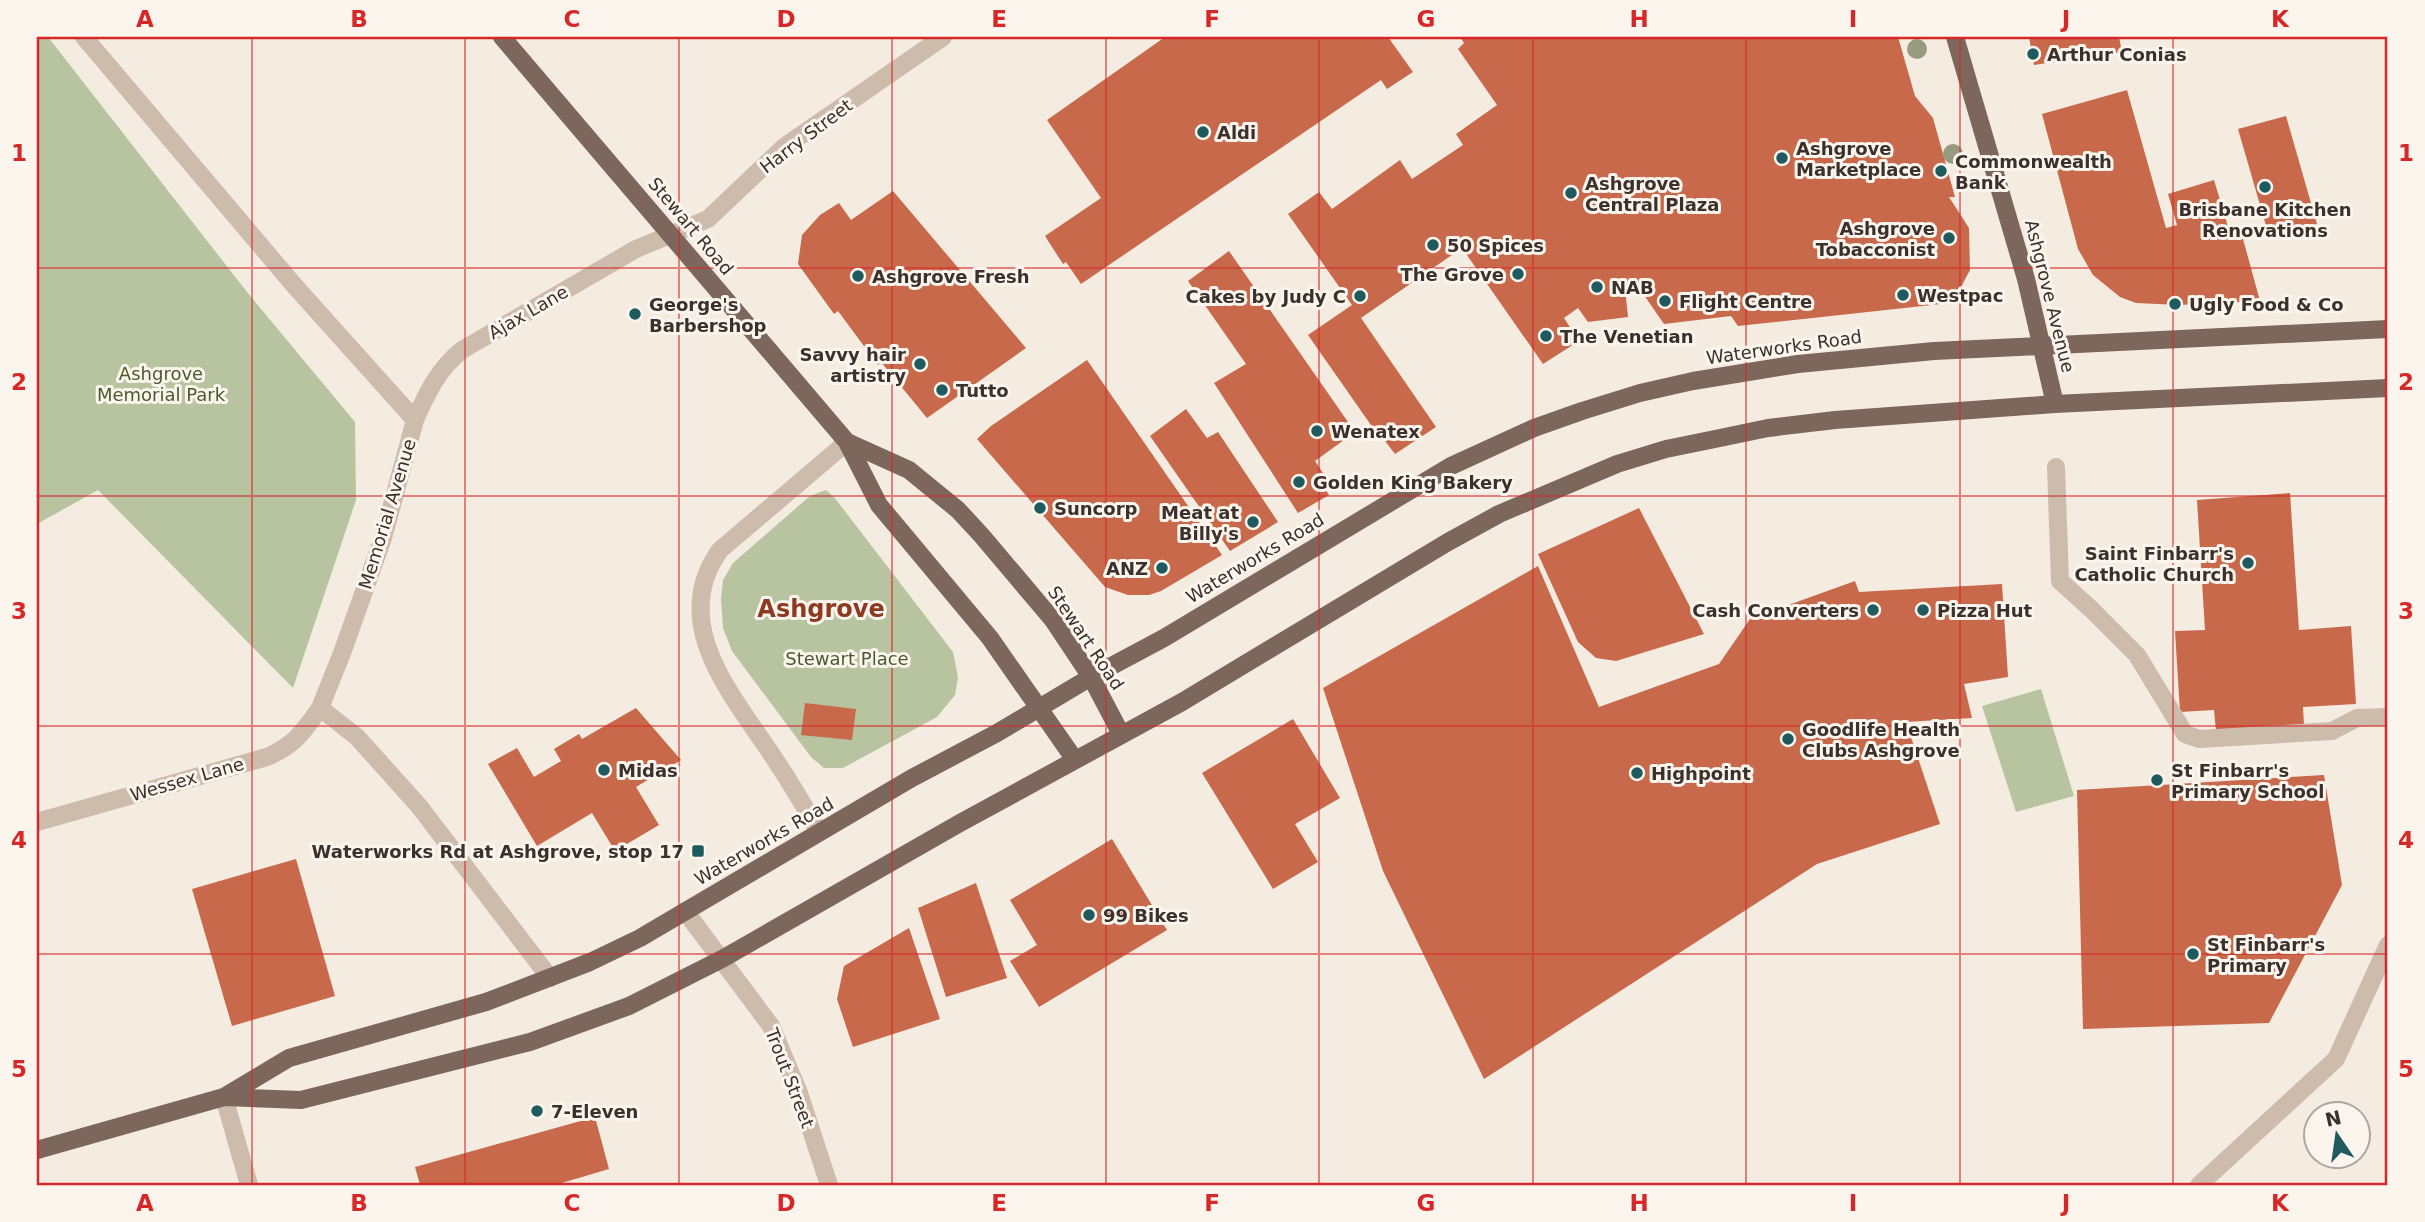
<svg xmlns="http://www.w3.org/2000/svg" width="2425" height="1222" viewBox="0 0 2425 1222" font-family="'DejaVu Sans',sans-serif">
<rect width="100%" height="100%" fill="#f4ebe1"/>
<path fill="#b8c4a0" d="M37,37H48L247,292L355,422L356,500L293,688L98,490L37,524Z
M826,490L834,497L953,652L958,677L955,695L937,717L843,768H824L811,757L732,651L723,628L721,599L723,580L733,563L810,496Z
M2041,689L2074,796L2016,812L1982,706Z"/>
<path fill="#c8694b" d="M1165,37H1388L1413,72L1387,89L1381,80L1081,284L1066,262L1063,264L1045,236L1101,198L1047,120Z
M1460,37H1898L1915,96L1933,118L1955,197H1949L1969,228L1970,270L1960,289L1941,304L1738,326L1731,316L1664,324L1635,282L1625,288L1628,317L1588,322L1578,308L1564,318L1579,341L1543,364L1462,248L1361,318L1436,427L1395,454L1382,437L1380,438L1308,335L1352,305L1288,214L1319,192L1332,209L1400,160L1412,179L1463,145L1456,134L1497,105L1458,49L1464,43Z
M2029,37H2119L2122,52L2034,65Z
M2127,90L2166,228L2177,225L2168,194L2214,180L2229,230L2240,228L2260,301L2179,305L2136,303L2120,297L2093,275L2078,249L2042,114Z
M2286,116L2317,224L2269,236L2238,129Z
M893,191L1026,348L927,418L881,362L878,365L838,311L834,314L798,264L802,235L820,215L839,203L851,220Z
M1229,251L1355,432L1315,461L1323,473L1317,477L1329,495L1298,513L1214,383L1246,364L1188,281Z
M1087,360L1222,555L1161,591L1149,595H1128L1105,587L977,439L991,426Z
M1186,409L1207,438L1218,432L1278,522L1230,551L1150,436Z
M2290,493L2299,630L2351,626L2356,704L2303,707L2304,725L2216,731L2214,710L2180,712L2175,631L2205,630L2197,500Z
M1639,508L1704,634L1616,661L1596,658L1578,642L1538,554Z
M1538,566L1599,707L1719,664L1750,619L1855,581L1859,592L2002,584L2008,677L1964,684L1972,718L1906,722L1940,824L1817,864L1484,1079L1383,871L1323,688Z
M805,703L856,709L852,740L801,735Z
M636,708L681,760L636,787L659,825L615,851L592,813L537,846L488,764L517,748L534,777L561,761L554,749L579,734L582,739Z
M1293,719L1340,798L1295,824L1318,862L1273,889L1202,773Z
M2324,775L2342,885L2269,1023L2083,1029L2077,790Z
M1112,839L1167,930L1039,1007L1010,961L1037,945L1010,900Z
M296,859L335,996L232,1026L192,889Z
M976,883L1007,978L946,997L918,908Z
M909,928L940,1019L853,1047L837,999L844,966Z
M595,1117L609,1169L555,1185H420L415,1167Z"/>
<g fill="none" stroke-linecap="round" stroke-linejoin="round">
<path stroke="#cdbbac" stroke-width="18" d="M84,37L293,284L415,420L383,538L342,653L320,708L357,737L419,806L550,978
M415,420C427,393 438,369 462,350L636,249L708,219L784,147L943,37
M2056,467L2060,581L2091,609L2137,655L2185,734L2199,739L2332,731L2357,718L2388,717
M37,822L267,757C295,745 303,732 320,708
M819,832C805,807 790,782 774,758C734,697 667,624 720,550L847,442
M685,911L771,1026L799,1093L829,1185
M224,1097L249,1185
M2199,1185L2336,1059L2388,945"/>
<path stroke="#7d675c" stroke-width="18" d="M502,37L847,442L879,505L990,638L1075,760
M1955,37L2026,279L2055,404
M847,442L909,470L958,510L982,536L1053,620L1091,677L1121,734
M224,1097L301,1100L530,1042L629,1006L722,959L960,823L1182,702L1448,542L1499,514L1617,464L1666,449L1715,439L1768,428L1835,420L2055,404L2388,388
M37,1150L224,1097L289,1058L486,1002L590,962L640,938L912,778L997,733L1091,677L1164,638L1451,466L1534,428L1582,411L1640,393L1693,381L1798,364L1934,351L2388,329"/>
</g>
<g fill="#969b7f">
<circle cx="1917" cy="49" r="10"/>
<circle cx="1953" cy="154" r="10"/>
</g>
<path fill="none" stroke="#d62828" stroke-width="2" stroke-opacity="0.55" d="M252,37V1185M465,37V1185M679,37V1185M892,37V1185M1106,37V1185M1319,37V1185M1533,37V1185M1746,37V1185M1960,37V1185M2173,37V1185M37,268H2388M37,496H2388M37,726H2388M37,954H2388"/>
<g fill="#1f5a5e" stroke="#fbf5ee" stroke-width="2.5">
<circle cx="2033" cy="54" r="7"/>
<circle cx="1203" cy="132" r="7"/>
<circle cx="1782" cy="158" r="7"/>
<circle cx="1941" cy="171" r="7"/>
<circle cx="2265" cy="187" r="7"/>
<circle cx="1571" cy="193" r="7"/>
<circle cx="1949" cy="238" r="7"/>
<circle cx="1433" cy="245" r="7"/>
<circle cx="1518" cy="274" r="7"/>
<circle cx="858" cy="276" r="7"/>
<circle cx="1597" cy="287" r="7"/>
<circle cx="1903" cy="295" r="7"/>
<circle cx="1360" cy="296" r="7"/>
<circle cx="1665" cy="301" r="7"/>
<circle cx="2175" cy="304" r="7"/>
<circle cx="635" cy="314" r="7"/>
<circle cx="1546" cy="336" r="7"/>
<circle cx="920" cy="364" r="7"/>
<circle cx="942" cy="390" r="7"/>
<circle cx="1317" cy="431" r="7"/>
<circle cx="1299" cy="482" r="7"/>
<circle cx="1040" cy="508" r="7"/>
<circle cx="1253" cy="522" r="7"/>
<circle cx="2248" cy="563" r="7"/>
<circle cx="1162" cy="568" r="7"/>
<circle cx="1873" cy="610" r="7"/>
<circle cx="1923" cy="610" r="7"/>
<circle cx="1788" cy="739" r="7"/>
<circle cx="604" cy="770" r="7"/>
<circle cx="1637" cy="773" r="7"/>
<circle cx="2157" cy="780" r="7"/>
<rect x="691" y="844" width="14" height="14" rx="3.5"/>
<circle cx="1089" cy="915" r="7"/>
<circle cx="2193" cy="954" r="7"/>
<circle cx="537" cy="1111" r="7"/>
</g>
<g text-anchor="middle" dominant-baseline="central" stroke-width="6" stroke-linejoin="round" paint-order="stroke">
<g font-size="18" font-weight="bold" fill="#3b302b" stroke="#fbf5ee" text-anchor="start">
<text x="2047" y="54">Arthur Conias</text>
<text x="1217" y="132">Aldi</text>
<text x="1796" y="148">Ashgrove<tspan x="1796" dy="21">Marketplace</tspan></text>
<text x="1955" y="161">Commonwealth<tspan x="1955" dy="21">Bank</tspan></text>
<text x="1585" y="183">Ashgrove<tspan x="1585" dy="21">Central Plaza</tspan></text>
<text x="2265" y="209" text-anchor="middle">Brisbane Kitchen<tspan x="2265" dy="21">Renovations</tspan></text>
<text x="1935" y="228" text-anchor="end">Ashgrove<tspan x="1935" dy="21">Tobacconist</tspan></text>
<text x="1447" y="245">50 Spices</text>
<text x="1504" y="274" text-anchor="end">The Grove</text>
<text x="872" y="276">Ashgrove Fresh</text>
<text x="1611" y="287">NAB</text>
<text x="1917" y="295">Westpac</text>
<text x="1346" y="296" text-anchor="end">Cakes by Judy C</text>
<text x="1679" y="301">Flight Centre</text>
<text x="649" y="304">George's<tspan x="649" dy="21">Barbershop</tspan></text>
<text x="2189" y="304">Ugly Food &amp; Co</text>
<text x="1560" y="336">The Venetian</text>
<text x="906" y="354" text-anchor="end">Savvy hair<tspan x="906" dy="21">artistry</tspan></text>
<text x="956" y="390">Tutto</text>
<text x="1331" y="431">Wenatex</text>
<text x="1313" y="482">Golden King Bakery</text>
<text x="1054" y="508">Suncorp</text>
<text x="1239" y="512" text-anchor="end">Meat at<tspan x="1239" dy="21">Billy's</tspan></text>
<text x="2234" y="553" text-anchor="end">Saint Finbarr's<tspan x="2234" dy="21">Catholic Church</tspan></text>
<text x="1148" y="568" text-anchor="end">ANZ</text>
<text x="1859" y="610" text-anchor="end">Cash Converters</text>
<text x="1937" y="610">Pizza Hut</text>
<text x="1802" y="729">Goodlife Health<tspan x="1802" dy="21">Clubs Ashgrove</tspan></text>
<text x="618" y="770">Midas</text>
<text x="2171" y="770">St Finbarr's<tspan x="2171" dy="21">Primary School</tspan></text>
<text x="1651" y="773">Highpoint</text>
<text x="684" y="851" text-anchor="end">Waterworks Rd at Ashgrove, stop 17</text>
<text x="1103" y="915">99 Bikes</text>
<text x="2207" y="944">St Finbarr's<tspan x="2207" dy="21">Primary</tspan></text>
<text x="551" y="1111">7-Eleven</text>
</g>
<g font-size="18" fill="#3b302b" stroke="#fbf5ee">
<text transform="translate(806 136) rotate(-37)">Harry Street</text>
<text transform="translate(691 226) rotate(50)">Stewart Road</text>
<text transform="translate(2050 296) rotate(76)">Ashgrove Avenue</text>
<text transform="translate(528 312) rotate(-30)">Ajax Lane</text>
<text transform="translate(1784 347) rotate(-8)">Waterworks Road</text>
<text transform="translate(387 514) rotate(-73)">Memorial Avenue</text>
<text transform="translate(1255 558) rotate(-31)">Waterworks Road</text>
<text transform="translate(1086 638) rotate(56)">Stewart Road</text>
<text transform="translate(187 779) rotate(-16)">Wessex Lane</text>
<text transform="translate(764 841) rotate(-30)">Waterworks Road</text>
<text transform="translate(790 1078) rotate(69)">Trout Street</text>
</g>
<g font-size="18" fill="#4a5a2e" stroke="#fbf5ee">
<text x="161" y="373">Ashgrove<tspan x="161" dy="21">Memorial Park</tspan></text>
<text x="847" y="658">Stewart Place</text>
</g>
<g font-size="24" font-weight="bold" fill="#8c3b22" stroke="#fbf5ee">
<text x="821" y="609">Ashgrove</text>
</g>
</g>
<rect width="2425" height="1222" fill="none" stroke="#fbf5ee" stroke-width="77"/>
<g transform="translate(2337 1135) rotate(347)"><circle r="33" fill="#fbf5ee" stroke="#aea6a0" stroke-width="2"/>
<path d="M0-5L12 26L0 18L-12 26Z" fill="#1f5a5e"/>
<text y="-10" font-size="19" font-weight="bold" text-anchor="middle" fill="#3b302b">N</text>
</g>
<rect x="38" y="38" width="2348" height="1146" fill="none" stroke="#d62828" stroke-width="2.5"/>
<g font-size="23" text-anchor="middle" font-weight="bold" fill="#d62828">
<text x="145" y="27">A</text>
<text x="359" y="27">B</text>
<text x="572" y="27">C</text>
<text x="786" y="27">D</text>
<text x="999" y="27">E</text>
<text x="1212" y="27">F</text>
<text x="1426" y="27">G</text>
<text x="1639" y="27">H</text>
<text x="1853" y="27">I</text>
<text x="2066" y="27">J</text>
<text x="2280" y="27">K</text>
<text x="19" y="161">1</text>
<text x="2406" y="161">1</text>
<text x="19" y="390">2</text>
<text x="2406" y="390">2</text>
<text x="19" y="619">3</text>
<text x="2406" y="619">3</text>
<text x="19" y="848">4</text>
<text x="2406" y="848">4</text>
<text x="19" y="1077">5</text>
<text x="2406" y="1077">5</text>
<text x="145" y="1211">A</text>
<text x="359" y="1211">B</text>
<text x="572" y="1211">C</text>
<text x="786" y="1211">D</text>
<text x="999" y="1211">E</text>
<text x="1212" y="1211">F</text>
<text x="1426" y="1211">G</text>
<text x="1639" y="1211">H</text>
<text x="1853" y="1211">I</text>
<text x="2066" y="1211">J</text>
<text x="2280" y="1211">K</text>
</g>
</svg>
